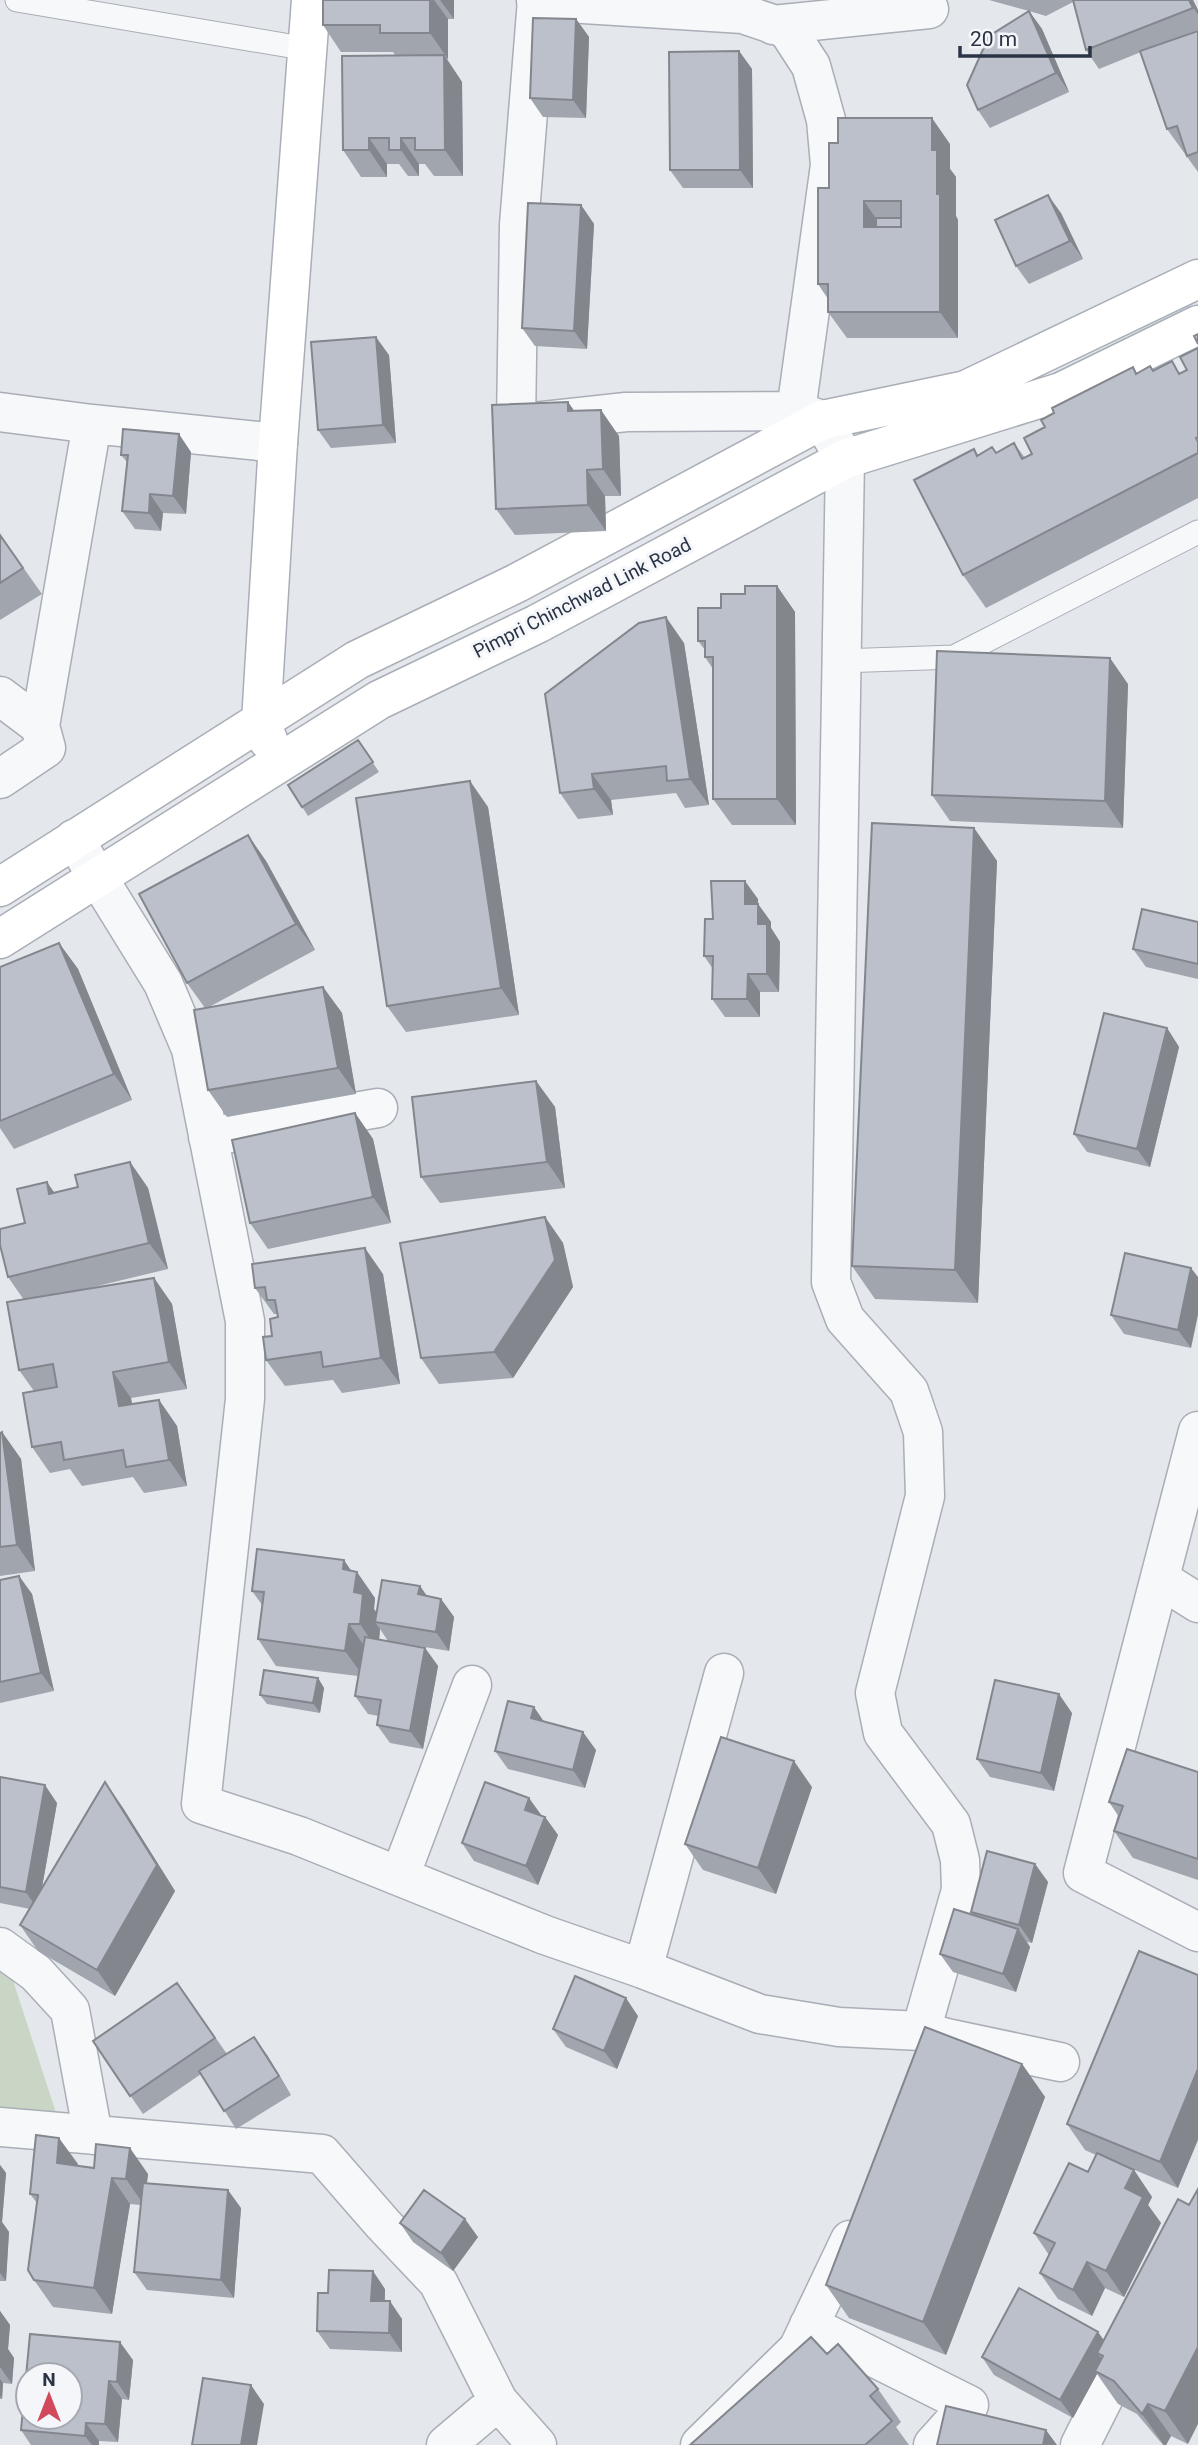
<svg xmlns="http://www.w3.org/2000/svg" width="1198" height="2445" viewBox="0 0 1198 2445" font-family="Roboto,sans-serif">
<rect width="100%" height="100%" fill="#e4e7ec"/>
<path fill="#c9d6c5" d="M0,1966L9,1968L59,2122L0,2116Z"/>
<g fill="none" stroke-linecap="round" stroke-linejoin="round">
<defs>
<path id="lane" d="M17,0L308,49
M841,661L954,657L1198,532"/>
<path id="street" d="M537,0L519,225L516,424L626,412L796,411L822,420L845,459L831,1282L845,1319L909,1391L923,1432L925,1496L875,1693L883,1733L951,1824L960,1860L961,1890L921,2031
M536,1L743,14L787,29L811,66L826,120L830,165L796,411
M773,25L929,9
M0,412L92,424
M0,696L40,726
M0,779L46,748L40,726L92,424L278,443
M74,839L163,983L191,1049L245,1321V1399L201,1804L299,1836L545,1935L643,1969L760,2014L839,2027L921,2031L947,2038
M208,1137L378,1108
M1198,1431L1083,1873L1198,1932
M1160,1579L1198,1603
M400,1876L472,1685
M0,1947L36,1973L70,2010L93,2135
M643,1969L724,1673
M947,2038L1060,2062
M0,2127L322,2154L383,2224L438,2282L498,2401L446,2445
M809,2325L969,2405L933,2445
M498,2401L537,2445
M700,2445L798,2349L850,2240
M1080,2445L1131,2344"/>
<path id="secondary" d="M268,740L261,722L278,443L311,0
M0,887L357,660L517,583L822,420L966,390L1198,279
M0,939L379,700L537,624L845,459L1061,392L1198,325"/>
</defs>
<use href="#lane" stroke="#a9aeb7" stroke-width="25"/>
<use href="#street" stroke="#a9aeb7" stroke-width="41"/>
<use href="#secondary" stroke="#a9aeb7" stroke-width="41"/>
<use href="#lane" stroke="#f7f8fa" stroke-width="23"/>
<use href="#street" stroke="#f7f8fa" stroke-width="38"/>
<use href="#secondary" stroke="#fff" stroke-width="38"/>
</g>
<path fill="#a1a5ae" d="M323,0H454V19H448V59H447L462,82L463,176H434L425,164H419V176H408L399,164H387V177H361L343,150L396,56L393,52H341L323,25Z
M989,0H1193L1198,10V30L1169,41L1198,31V172L1167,129L1141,52L1099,69L1086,50L1073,2L1046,16L1029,11L1042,29L1069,92L990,128L978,110L1029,11Z
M576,19L589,37L586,118L543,117L530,98Z
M739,51L752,69L753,188H683L670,170Z
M950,144V169L956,177V216L958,220V338H847L828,312V299L818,284L829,188Z
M581,205L594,224L587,349L535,346L522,328Z
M1061,213L1083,259L1029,284L1016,266Z
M1198,348V498L986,608L963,575L974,449L978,455L996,453L1014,443L1025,458L1032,454L1045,427L1054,413L1133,367L1137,373L1154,371L1181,373L1187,370Z
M389,355L396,443L331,448L318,430Z
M568,402L574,411L619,436L621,496H605L606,531L515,535L496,509Z
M191,452L186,514L163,513L161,531L135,529L122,511L127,462L121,455Z
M0,535L42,594L0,620Z
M777,586L795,612L796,825H732L713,799V669L705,657V650L698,641L721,608L745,594Z
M684,643L709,805L685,808L676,793L611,800L613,815L578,819L560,793Z
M1128,684L1123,828L950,821L932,795Z
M358,740L379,772L308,816L288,785Z
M488,807L519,1015L406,1032L387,1006Z
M974,828L997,861L978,1303L875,1299L852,1266Z
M248,835L266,861L315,950L209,1007L323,987L342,1013L356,1094L227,1117L208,1090L205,1008L187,983Z
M758,899V904L771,922V928L780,942L779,992H760V1017H725L712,999L713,969L704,956L713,919Z
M1198,922V979L1146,967L1133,949Z
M59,943L78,969L132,1100L14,1149L0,1128V967Z
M1167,1028L1179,1047L1150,1167L1087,1152L1074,1134Z
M536,1081L555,1107L565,1188L440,1203L421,1177Z
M355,1113L373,1139L391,1223L268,1249L250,1223Z
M130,1162L148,1188L168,1269L77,1291L154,1278L172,1304L187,1389L131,1398L132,1404L159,1400L177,1426L187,1486L144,1493L133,1477L82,1486L70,1469L50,1473L32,1447L34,1391L19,1370L24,1300L8,1277L25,1223L54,1193L78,1187Z
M545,1217L563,1243L573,1287L513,1378L439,1384L421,1358Z
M1191,1268V1348L1124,1334L1111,1315Z
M383,1274L400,1384L342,1393L333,1380L285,1386L266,1360L278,1315L277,1314H274L255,1288Z
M2,1432L21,1459L35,1571L0,1576V1433Z
M351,1571L375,1598L374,1609L377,1613L420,1586L427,1596L441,1599L454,1617L449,1651L388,1641L380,1629L379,1640L425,1648L438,1666L423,1749L390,1743L377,1725L379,1716L368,1714L355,1696L358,1676L276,1666L258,1639L263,1606L252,1591Z
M19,1576L32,1594L54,1691L0,1703V1580Z
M318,1678L324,1688L320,1713L267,1704L260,1695Z
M1072,1713L1054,1791L990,1777L977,1759Z
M544,1721L596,1750L585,1788L508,1769L495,1751Z
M1198,1772V1880L1133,1858L1114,1831L1119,1817L1109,1802Z
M0,1777L57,1803L42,1887L105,1782L123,1808L175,1891L115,1996L38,1951L20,1925L30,1909L0,1903Z
M812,1787L776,1894L703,1870L685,1844Z
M545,1817L558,1835L538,1885L474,1861L462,1843Z
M1035,1864L1048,1882L1032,1943L1027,1942L1030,1947L1016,1992L953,1972L940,1954L972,1914L971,1912Z
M1139,1951L1178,2188L1130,2168L1134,2170L1152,2197L1148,2205L1161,2223L1124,2297L1105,2288L1092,2316L1058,2299L1040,2273L1049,2255L1034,2233L1088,2172L1096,2155L1085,2150L1067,2124Z
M177,1983L227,2054L267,2055L291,2095L236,2129L201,2074L143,2114L93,2041Z
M638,2016L617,2069L566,2047L553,2029Z
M1022,2064L1045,2097L946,2355L849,2318L826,2285Z
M78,2164V2166L148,2174L147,2183L241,2208L234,2298L147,2290L134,2272L141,2205L130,2204L112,2314L53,2307L34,2280L37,2203L30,2194Z
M0,2165L6,2173L2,2222L9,2232L6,2281H0Z
M1189,2205L1188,2444L1171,2436L1166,2445H1163L1137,2414L1118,2404L1097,2374L1073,2418L994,2375L982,2357L1104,2340Z
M400,2223L478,2237L453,2271L413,2242Z
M385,2289V2301L402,2319V2352L330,2349L317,2331L328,2293Z
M0,2311L10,2325L8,2349L14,2358L12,2384L3,2383L2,2399H0Z
M827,2354L878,2389L901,2422L896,2427L909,2445H690Z
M133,2360L129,2400L122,2399L118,2442L99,2441V2445H31L21,2430Z"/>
<path fill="#83868d" d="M430,0H434L448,19V59L430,33Z
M440,0H454V19Z
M1189,0H1193L1198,10V15Z
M1029,11L1042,29L1069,92L1056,73Z
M576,19L589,37L586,118L573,100Z
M739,51L752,69L753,188L740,170Z
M444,55L462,82L463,176L445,150Z
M932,118L950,144V169L956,177V216L958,220V338L940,312L937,194L932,150Z
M369,138L387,164V177L369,150Z
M401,138L419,164V176L401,150Z
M1048,195L1061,213L1083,259L1070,241Z
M864,201L882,227H864Z
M581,205L594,224L587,349L574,331Z
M376,337L389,355L396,443L383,425Z
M568,402L587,429L568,411Z
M601,410L619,436L621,496L603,469Z
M179,434L191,452L186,514L173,496Z
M587,470L605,496L606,531L588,505Z
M150,494L163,513L161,531L149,513Z
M777,586L795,612L796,825L777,799Z
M666,617L684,643L709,805L690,779Z
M1110,658L1128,684L1123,828L1105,801Z
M592,774L611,800L613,815L594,789Z
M470,781L488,807L519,1015L501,988Z
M974,828L997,861L978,1303L955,1270Z
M248,835L266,861L315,950L296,924Z
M745,881L758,899V904L771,922V928L780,942L779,992L767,974L745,904Z
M59,943L78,969L132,1100L114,1074Z
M748,974L760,992V1017L747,999Z
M323,987L342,1013L356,1094L338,1068Z
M1167,1028L1179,1047L1150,1167L1137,1149Z
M536,1081L555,1107L565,1188L547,1162Z
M355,1113L373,1139L391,1223L373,1197Z
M130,1162L148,1188L168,1269L149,1243Z
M47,1182L65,1208L49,1194Z
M545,1217L563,1243L573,1287L513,1378L494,1352Z
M365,1248L383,1274L400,1384L381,1358Z
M1191,1268L1198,1277V1315L1191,1348L1178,1330Z
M154,1278L172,1304L187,1389L169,1362Z
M113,1372L131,1398L137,1432L119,1406Z
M159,1400L177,1426L187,1486L169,1460Z
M2,1432L21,1459L35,1571L17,1545Z
M344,1560L356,1578L357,1572L375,1598L374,1609L381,1620L375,1622L380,1629L378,1651L360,1624L354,1592L343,1569Z
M19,1576L32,1594L54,1691L41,1673Z
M420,1586L432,1604L418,1594Z
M441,1599L454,1617L449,1651L436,1632Z
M349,1624L367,1650L364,1677L345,1651Z
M425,1648L438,1666L423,1749L410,1731Z
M318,1678L324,1688L320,1713L313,1703Z
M1059,1694L1072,1713L1054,1791L1041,1773Z
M534,1707L547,1726L531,1718Z
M583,1732L596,1750L585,1788L573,1770Z
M794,1761L812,1787L776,1894L758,1868Z
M105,1782L123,1808L175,1891L115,1996L97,1970Z
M45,1785L57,1803L38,1910L26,1892Z
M529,1798L542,1816L525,1810Z
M545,1817L558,1835L538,1885L526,1866Z
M1035,1864L1048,1882L1032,1943L1019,1925Z
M1018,1929L1030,1947L1016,1992L1003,1974Z
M626,1998L638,2016L617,2069L604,2051Z
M254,2037L267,2055L291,2095L279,2076Z
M1022,2064L1045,2097L946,2355L923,2322Z
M1198,2069V2140L1178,2188L1160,2162Z
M59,2138L78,2164L75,2189L57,2163Z
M130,2148L148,2174L144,2205L126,2179Z
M0,2165L6,2173L2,2222L9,2232L6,2281L0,2273Z
M1134,2170L1152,2197L1148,2205L1161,2223L1124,2297L1106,2271L1125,2188Z
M112,2178L130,2204L112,2314L94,2288Z
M228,2190L241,2208L234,2298L221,2280Z
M465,2219L478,2237L453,2271L441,2253Z
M1087,2262L1105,2288L1092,2316L1073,2290Z
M373,2271L385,2289L384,2319L371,2301Z
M390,2301L402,2319V2352L389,2333Z
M0,2311L10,2325L8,2349L14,2358L12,2384L0,2367Z
M1098,2332L1111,2350L1103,2356L1097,2353L1104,2362L1095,2371L1097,2374L1073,2418L1060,2400Z
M120,2342L133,2360L129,2400L117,2382Z
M1198,2347V2424L1188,2444L1165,2411Z
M0,2379L3,2383L2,2399L0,2396Z
M109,2381L122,2399L118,2442L105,2424Z
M251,2385L264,2404L257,2445H241Z
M1148,2404L1171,2436L1166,2445H1164L1142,2414Z
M86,2423L99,2441V2445H92L85,2436Z
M1046,2430L1057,2445H1043Z"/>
<path fill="#bbc0ca" stroke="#83868d" stroke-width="2" fill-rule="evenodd" d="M323,0H430V33H380V25H323Z
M1073,0H1189L1193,8L1086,50Z
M1029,11L1056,73L978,110L967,85L989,36Z
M533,18L576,19L573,100L530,98Z
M1198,31V152L1187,156L1177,126L1167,129L1140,51Z
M739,51L740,170H670L669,52Z
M444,55L445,150H415V138H401V150H389V138H369V150H343L342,56Z
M838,118H932V150H937V194H940V312H828V284H818V188H829V143H838ZM864,201H901V227H864Z
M1048,195L1070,241L1016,266L995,220Z
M528,203L581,205L574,331L522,328Z
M876,218H901V227H876Z
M1198,334V344L1194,336Z
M376,337L383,425L318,430L311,342Z
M1198,348V437L1196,438L1198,442V453L963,575L914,480L974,449L977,456L992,447L996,453L1014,443L1022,459L1032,454L1024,438L1045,427L1041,420L1054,413L1052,408L1133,367L1136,374L1150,366L1153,371L1172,361L1179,374L1187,370L1180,357Z
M568,402V411L601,410L603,469L587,470L588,505L496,509L492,405Z
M123,429L179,434L173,496L150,494L149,513L122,511L128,455H121Z
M0,535L23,568L0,583Z
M745,586H777V799H713V657H705V641H698V608H721V594H745Z
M666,617L690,779L667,781L666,766L592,774L594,789L560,793L545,694L639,623Z
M937,651L1110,658L1105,801L932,795Z
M358,740L373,762L302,807L288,785Z
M470,781L501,988L387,1006L356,798Z
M872,823L974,828L955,1270L852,1266Z
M248,835L296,924L187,983L139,894Z
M711,881H745V904H758V924H767V974H748L747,999H712L713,956H704L705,919H713Z
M1142,909L1198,922V964L1133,949Z
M59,943L114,1074L0,1121V967Z
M323,987L338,1068L208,1090L194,1010Z
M1104,1013L1167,1028L1137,1149L1074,1134Z
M536,1081L547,1162L421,1177L412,1097Z
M355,1113L373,1197L250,1223L232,1140Z
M130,1162L149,1243L8,1277L0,1245V1229L25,1223L17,1189L47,1182L49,1194L78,1187L75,1175Z
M545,1217L555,1260L494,1352L421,1358L400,1243Z
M365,1248L381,1358L323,1367L321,1352L266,1360L263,1337L272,1336L270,1319L278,1317L275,1300H267L265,1287L255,1288L252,1264Z
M1125,1253L1191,1268L1178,1330L1111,1315Z
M154,1278L169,1362L113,1372L119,1406L159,1400L169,1460L126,1467L123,1450L64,1460L61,1442L32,1447L23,1393L57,1387L53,1364L19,1370L7,1302Z
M2,1432L17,1545L0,1547V1433Z
M257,1549L344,1560L343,1569L357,1572L354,1592L363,1594L360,1624H349L345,1651L258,1639L264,1592L252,1591Z
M19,1576L41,1673L0,1682V1580Z
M382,1580L420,1586L418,1594L441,1599L436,1632L375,1622Z
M365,1637L425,1648L410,1731L377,1725L381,1700L355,1696Z
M264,1670L318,1678L313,1703L260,1695Z
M995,1680L1059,1694L1041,1773L977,1759Z
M508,1701L534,1707L531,1718L583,1732L573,1770L495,1751Z
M721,1737L794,1761L758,1868L685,1844Z
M1127,1749L1198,1772V1859L1114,1831L1123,1806L1109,1802Z
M0,1777L45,1785L26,1892L0,1887Z
M105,1782L157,1865L97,1970L20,1925Z
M485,1782L529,1798L525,1810L545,1817L526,1866L462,1843Z
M987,1851L1035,1864L1019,1925L971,1912Z
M954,1909L1018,1929L1003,1974L940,1954Z
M1139,1951L1198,1975V2069L1160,2162L1067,2124Z
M575,1976L626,1998L604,2051L553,2029Z
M177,1983L215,2038L130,2096L93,2041Z
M925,2027L1022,2064L923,2322L826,2285Z
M254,2037L279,2076L224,2111L199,2071Z
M36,2135L59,2138L57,2163L94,2168L96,2144L130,2148L126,2179L112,2178L94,2288L34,2280L28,2270L38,2195L30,2194Z
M1097,2153L1134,2170L1125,2188L1143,2197L1106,2271L1087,2262L1073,2290L1040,2273L1055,2243L1034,2233L1069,2163L1088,2172Z
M143,2183L228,2190L221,2280L134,2272Z
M1198,2189V2347L1165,2411L1148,2404L1142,2414L1114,2381L1095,2371L1103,2356L1097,2353L1178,2199L1189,2205Z
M424,2190L465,2219L441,2253L400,2223Z
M329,2270L373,2271L371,2301H390L389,2333L317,2331L318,2293H328Z
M1019,2288L1098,2332L1060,2400L982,2357Z
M30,2334L120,2342L117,2382L109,2381L105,2424L86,2423L85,2436L21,2430ZM28,2375H70V2417H28Z
M811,2337L827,2354L838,2344L878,2389L870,2396L892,2421L865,2445H690Z
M203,2378L251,2385L241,2445H192Z
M946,2406L1046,2430L1043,2445H937Z"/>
<g text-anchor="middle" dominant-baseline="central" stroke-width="6" stroke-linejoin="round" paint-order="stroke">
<g font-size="19" fill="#2b3445" stroke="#f4f6f9">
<text transform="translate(582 598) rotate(-27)">Pimpri Chinchwad Link Road</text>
</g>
</g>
<g transform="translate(49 2396)"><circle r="33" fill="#f4f6f9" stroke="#a4a8b1" stroke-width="2"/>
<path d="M0-5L12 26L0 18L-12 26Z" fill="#d1495b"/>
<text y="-10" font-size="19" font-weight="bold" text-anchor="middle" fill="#2b3445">N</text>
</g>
<path d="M960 46v10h130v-10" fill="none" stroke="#2b3445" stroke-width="3.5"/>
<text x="970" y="46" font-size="21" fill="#2b3445" stroke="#f4f6f9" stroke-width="5" paint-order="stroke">20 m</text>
</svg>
